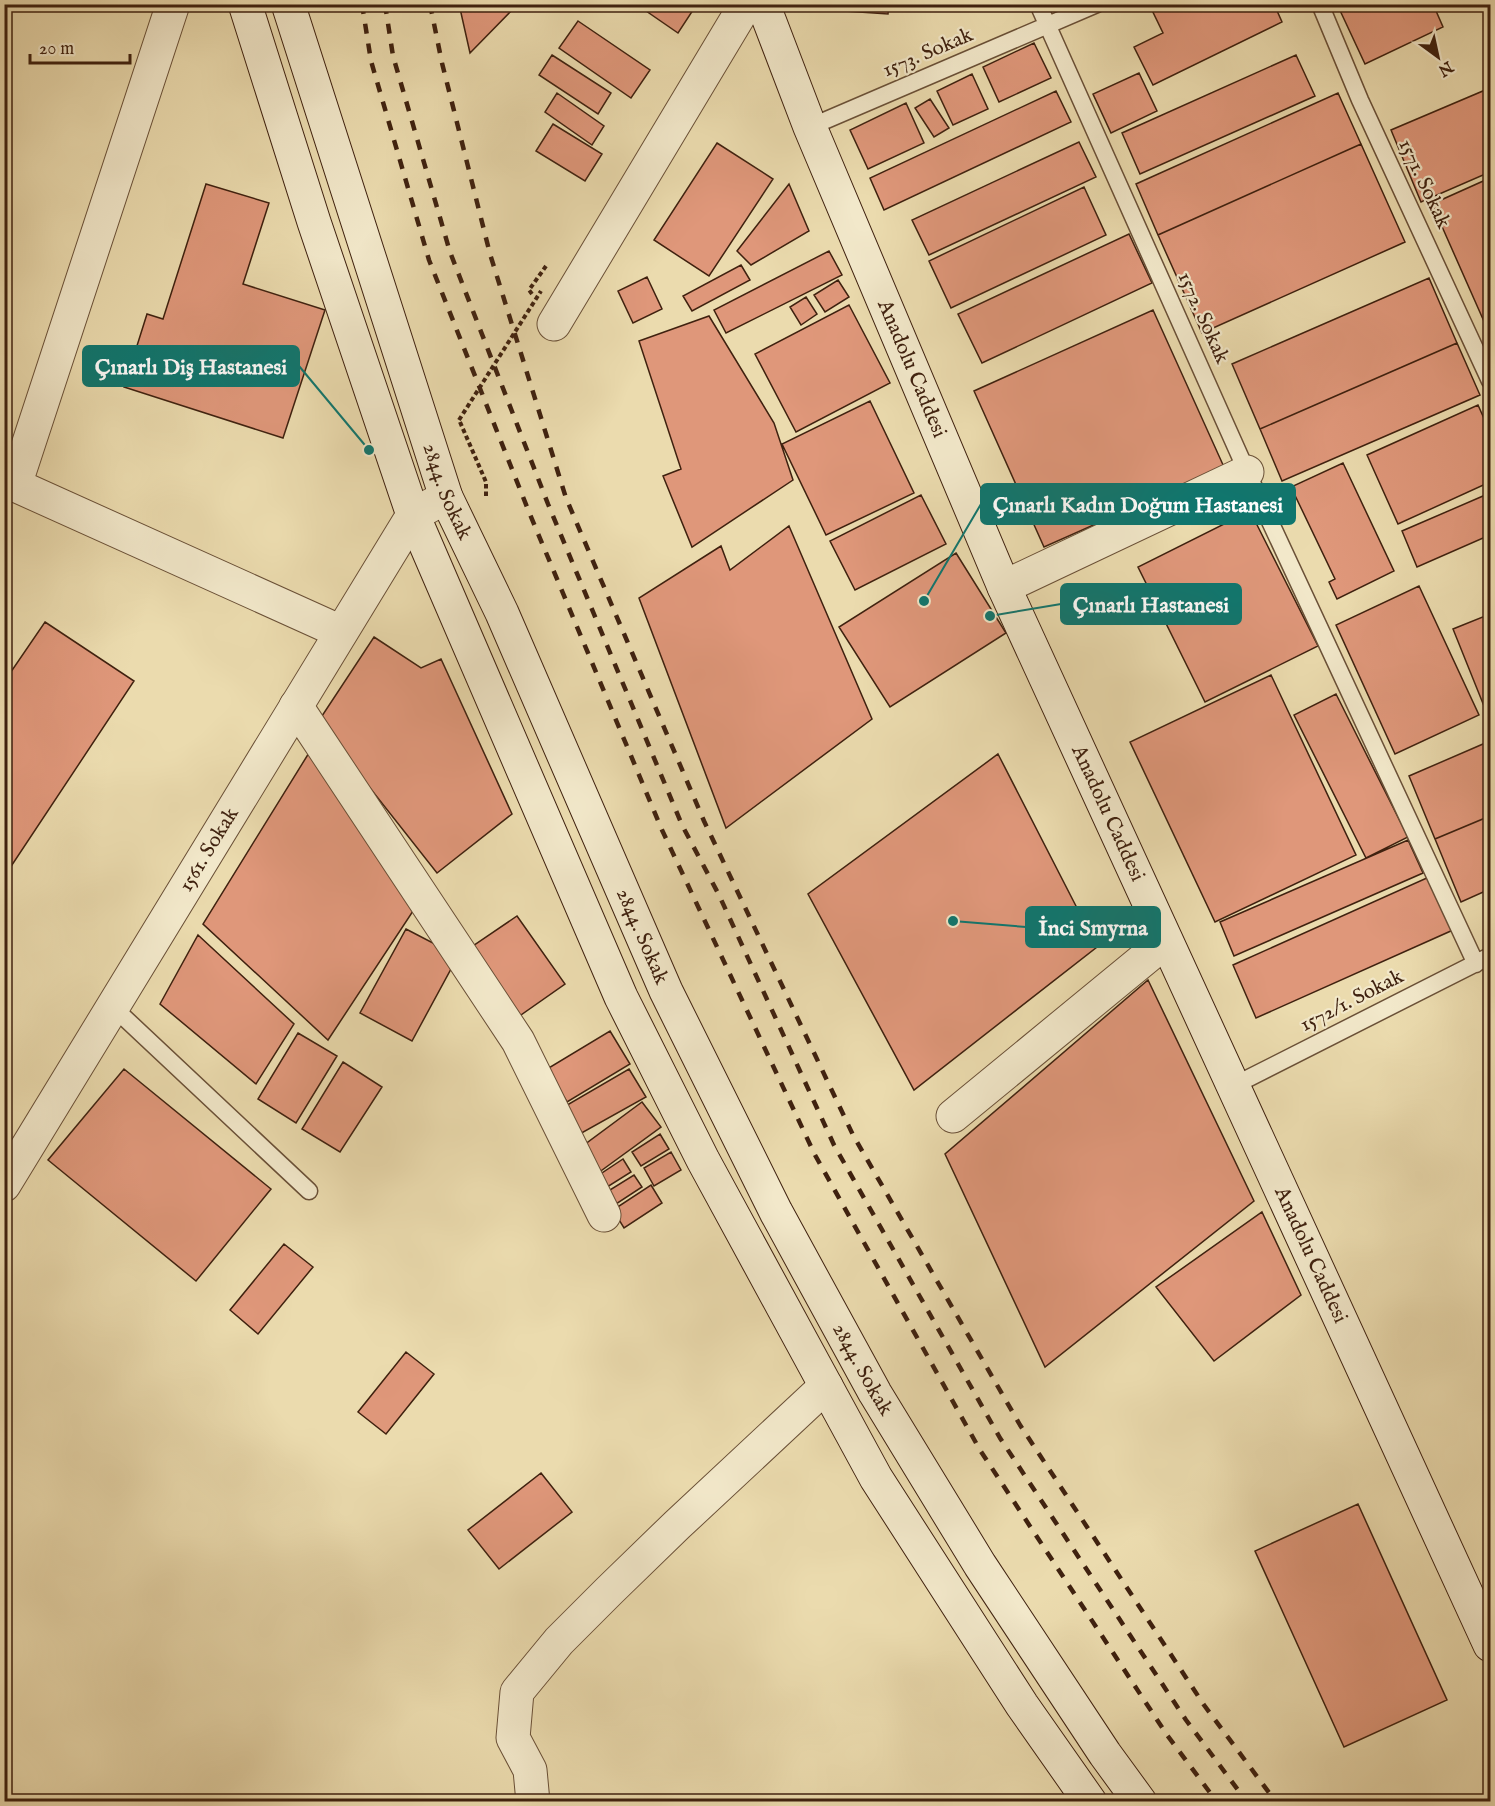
<svg xmlns="http://www.w3.org/2000/svg" width="1495" height="1806" viewBox="0 0 1495 1806" font-family="'IM FELL English',serif">
<rect width="100%" height="100%" fill="#ebdbae"/>
<filter id="stains"><feTurbulence type="fractalNoise" baseFrequency=".00333" numOctaves="4"/><feColorMatrix values="0 0 0 0 .2 0 0 0 0 .09 0 0 0 0 .02 0 0 0 .5 -.17"/></filter>
<radialGradient id="worn" r=".72"><stop offset=".6" stop-color="#630" stop-opacity="0"/><stop offset="1" stop-color="#630" stop-opacity=".3"/></radialGradient>
<path fill="#df977a" stroke="#3f210f" stroke-width="1.5" d="M459,4H518L470,53Z
M636,4H697L678,33Z
M846,4H889L888,14L845,11Z
M1149,4H1274L1282,22L1153,85L1134,47L1163,33Z
M1337,4H1433L1443,27L1365,64Z
M578,21L650,70L631,98L559,48Z
M1034,43L1051,78L999,102L983,67Z
M552,55L611,93L598,114L539,75Z
M1296,55L1315,96L1140,174L1122,133Z
M1139,73L1157,111L1111,133L1093,94Z
M972,74L988,109L953,125L937,91Z
M1490,88V172L1421,202L1391,130Z
M1056,91L1071,122L884,210L870,178Z
M557,93L604,126L592,145L545,112Z
M1338,93L1361,144L1158,235L1136,184Z
M930,99L949,128L934,137L915,108Z
M906,103L924,143L868,169L850,130Z
M553,124L602,154L585,181L536,151Z
M1079,142L1096,177L929,255L912,220Z
M717,143L773,179L709,276L654,240Z
M1361,144L1405,242L1202,333L1158,235Z
M1490,178V335L1432,204Z
M206,184L269,203L243,284L325,310L283,438L124,387L147,314L163,319Z
M789,184L809,231L751,265L737,251Z
M1084,187L1106,235L951,308L929,261Z
M1129,234L1152,283L982,363L958,314Z
M829,251L842,275L726,333L714,310Z
M741,265L750,280L692,311L683,296Z
M647,277L662,309L633,323L618,291Z
M1429,278L1457,343L1260,429L1232,364Z
M838,280L849,297L825,312L814,295Z
M806,297L817,314L801,325L790,307Z
M849,305L890,383L796,432L755,354Z
M1153,310L1224,467L1044,547L974,391Z
M709,316L774,423L793,480L692,547L663,476L681,469L639,341Z
M1457,343L1480,395L1282,481L1260,429Z
M870,401L914,493L826,535L782,444Z
M1478,405L1490,432V482L1398,524L1367,455Z
M1343,463L1394,571L1337,599L1329,582L1335,579L1291,487Z
M1490,493V535L1417,567L1402,531Z
M921,495L946,544L855,590L830,541Z
M1250,511L1318,646L1205,702L1138,567Z
M789,526L872,719L726,828L639,598L721,546L730,570Z
M956,553L1006,633L890,707L839,627Z
M1419,586L1479,715L1395,754L1336,625Z
M1490,614V715L1488,716L1453,629Z
M45,622L134,681L4,877V682Z
M374,637L421,668L441,659L512,814L437,873L318,722Z
M1271,675L1356,855L1215,922L1130,742Z
M1336,694L1408,837L1366,858L1294,715Z
M1490,741V816L1435,839L1409,776Z
M312,748L417,905L328,1040L203,924Z
M998,754L1097,947L914,1090L808,894Z
M1490,816V889L1461,902L1435,839Z
M1408,840L1423,873L1234,956L1220,922Z
M1429,877L1453,930L1256,1018L1233,965Z
M517,916L565,984L518,1017L470,948Z
M406,929L458,956L412,1041L360,1013Z
M198,935L294,1024L256,1084L160,1004Z
M1148,980L1254,1201L1045,1367L945,1154Z
M610,1031L630,1064L567,1102L547,1069Z
M298,1033L337,1056L296,1123L258,1099Z
M343,1062L382,1087L340,1152L302,1129Z
M124,1069L271,1189L196,1281L48,1160Z
M629,1069L646,1097L578,1135L562,1108Z
M642,1102L661,1127L598,1173L580,1148Z
M660,1134L669,1149L641,1166L632,1152Z
M671,1152L681,1170L654,1186L644,1168Z
M623,1159L631,1172L604,1189L596,1177Z
M634,1175L642,1187L613,1206L605,1193Z
M651,1185L662,1203L624,1228L613,1210Z
M1262,1212L1301,1295L1214,1361L1156,1287Z
M284,1244L313,1267L258,1334L230,1310Z
M406,1352L434,1374L386,1434L358,1412Z
M541,1473L572,1512L499,1569L468,1530Z
M1358,1504L1447,1700L1344,1747L1255,1551Z"/>
<g fill="none" stroke-linecap="round" stroke-linejoin="round">
<defs>
<path id="service" d="M1038,4L1247,472L1476,964
M1320,4L1360,100L1490,381
M810,127L1097,4
M113,1007L309,1191
M1233,1086L1490,956"/>
<g id="minor">
<path d="M554,324L746,4"/>
<path d="M4,482L15,485L173,4"/>
<path d="M15,485L341,632"/>
<path d="M1004,587L1247,472"/>
<path d="M296,706L518,1041L604,1215"/>
<path d="M953,1116L1166,941"/>
<path id="s1" d="M4,1185L413,515L446,497"/>
<path d="M533,1802L530,1770L513,1738L517,1692L559,1641L609,1591L677,1525L826,1386"/>
</g>
<g id="secondary">
<path d="M245,4L314,222L413,515L621,997L703,1160L876,1478L1022,1705L1090,1802"/>
<path id="s2" d="M288,4L446,497L502,613L666,991L776,1212L875,1393L980,1565L1105,1754L1140,1802"/>
<path id="s3" d="M763,4L810,127L1004,587L1490,1645"/>
</g>
</defs>
<use href="#service" stroke="#6a5037" stroke-width="19"/>
<use href="#minor" stroke="#6a5037" stroke-width="35"/>
<use href="#secondary" stroke="#3f210f" stroke-width="35"/>
<path stroke="#3f210f" stroke-width="4" stroke-dasharray="4.5 3" stroke-linecap="butt" d="M532,294L529,290L546,266
M460,422L486,482V499"/>
<use href="#service" stroke="#f2e8ca" stroke-width="16"/>
<use href="#minor" stroke="#f2e8ca" stroke-width="33"/>
<use href="#secondary" stroke="#f2e8ca" stroke-width="33"/>
<path stroke="#3f210f" stroke-width="4.5" stroke-dasharray="10 10" stroke-linecap="butt" d="M362,4L371,61L429,260L529,512L662,830L815,1155L980,1450L1167,1735L1217,1802
M385,4L393,56L450,252L548,504L682,825L719,895L834,1145L1000,1438L1186,1720L1247,1802
M430,4L442,63L490,254L566,498L704,821L853,1135L1020,1425L1204,1705L1276,1802"/>
<path stroke="#3f210f" stroke-width="4" stroke-dasharray="4.5 3" stroke-linecap="butt" d="M459,420L541,291"/>
</g>
<g text-anchor="middle" dominant-baseline="central" stroke-width="4.5" stroke-linejoin="round" paint-order="stroke">
<g font-size="21" fill="#3f210f" stroke="#f2e8ca">
<text transform="translate(928 53) rotate(-23)">1573. Sokak</text>
<text transform="translate(1424 184) rotate(65)">1571. Sokak</text>
<text transform="translate(1203 318) rotate(66)">1572. Sokak</text>
<text stroke="none"><textPath href="#s3" startOffset="394">Anadolu Caddesi</textPath></text>
<text stroke="none"><textPath href="#s2" startOffset="513">2844. Sokak</textPath></text>
<text stroke="none"><textPath href="#s3" startOffset="880">Anadolu Caddesi</textPath></text>
<text stroke="none"><textPath href="#s1" startOffset="393">1561. Sokak</textPath></text>
<text stroke="none"><textPath href="#s2" startOffset="999">2844. Sokak</textPath></text>
<text transform="translate(1352 1001) rotate(-27)">1572/1. Sokak</text>
<text stroke="none"><textPath href="#s3" startOffset="1366">Anadolu Caddesi</textPath></text>
<text stroke="none"><textPath href="#s2" startOffset="1485">2844. Sokak</textPath></text>
</g>
</g>
<path fill="none" stroke="#0f766e" stroke-width="2" d="M369 450L299 366M924 601L981 504M990 616L1061 604M953 921L1026 927"/>
<g fill="#0f766e" stroke="#f2e8ca" stroke-width="2">
<circle cx="369" cy="450" r="6"/>
<circle cx="924" cy="601" r="6"/>
<circle cx="990" cy="616" r="6"/>
<circle cx="953" cy="921" r="6"/>
</g>
<g fill="#0f766e" stroke="#0f766e" stroke-width="2">
<rect x="83" y="346" width="216" height="40" rx="6"/>
<rect x="981" y="484" width="314" height="40" rx="6"/>
<rect x="1061" y="584" width="180" height="40" rx="6"/>
<rect x="1026" y="907" width="134" height="40" rx="6"/>
</g>
<g font-size="22" text-anchor="middle" font-weight="bold" fill="#fff">
<text x="191" y="374">Çınarlı Diş Hastanesi</text>
<text x="1138" y="512">Çınarlı Kadın Doğum Hastanesi</text>
<text x="1151" y="612">Çınarlı Hastanesi</text>
<text x="1093" y="935">İnci Smyrna</text>
</g>
<rect width="1495" height="1806" fill="none" stroke="#ebdbae" stroke-width="24"/>
<rect x="6" y="6" width="1483" height="1794" fill="none" stroke="#3f210f" stroke-width="3"/>
<rect x="12" y="12" width="1471" height="1782" fill="none" stroke="#3f210f" stroke-width="1.5"/>
<g transform="translate(1438 57) rotate(147)" stroke="#f2e8ca" stroke-width="4.5" paint-order="stroke">
<path d="M0-4.5L10 22L0 15L-10 22Z" fill="#3f210f"/>
<text y="-9" font-size="16" font-weight="bold" text-anchor="middle" fill="#3f210f">N</text>
</g>
<path d="M30 54v9h100v-9" fill="none" stroke="#3f210f" stroke-width="3"/>
<text x="39" y="54" font-size="18" fill="#3f210f" stroke="#f2e8ca" stroke-width="4.5" paint-order="stroke">20 m</text>
<rect width="100%" height="100%" filter="url(#stains)"/>
<rect width="100%" height="100%" fill="url(#worn)"/>
</svg>
